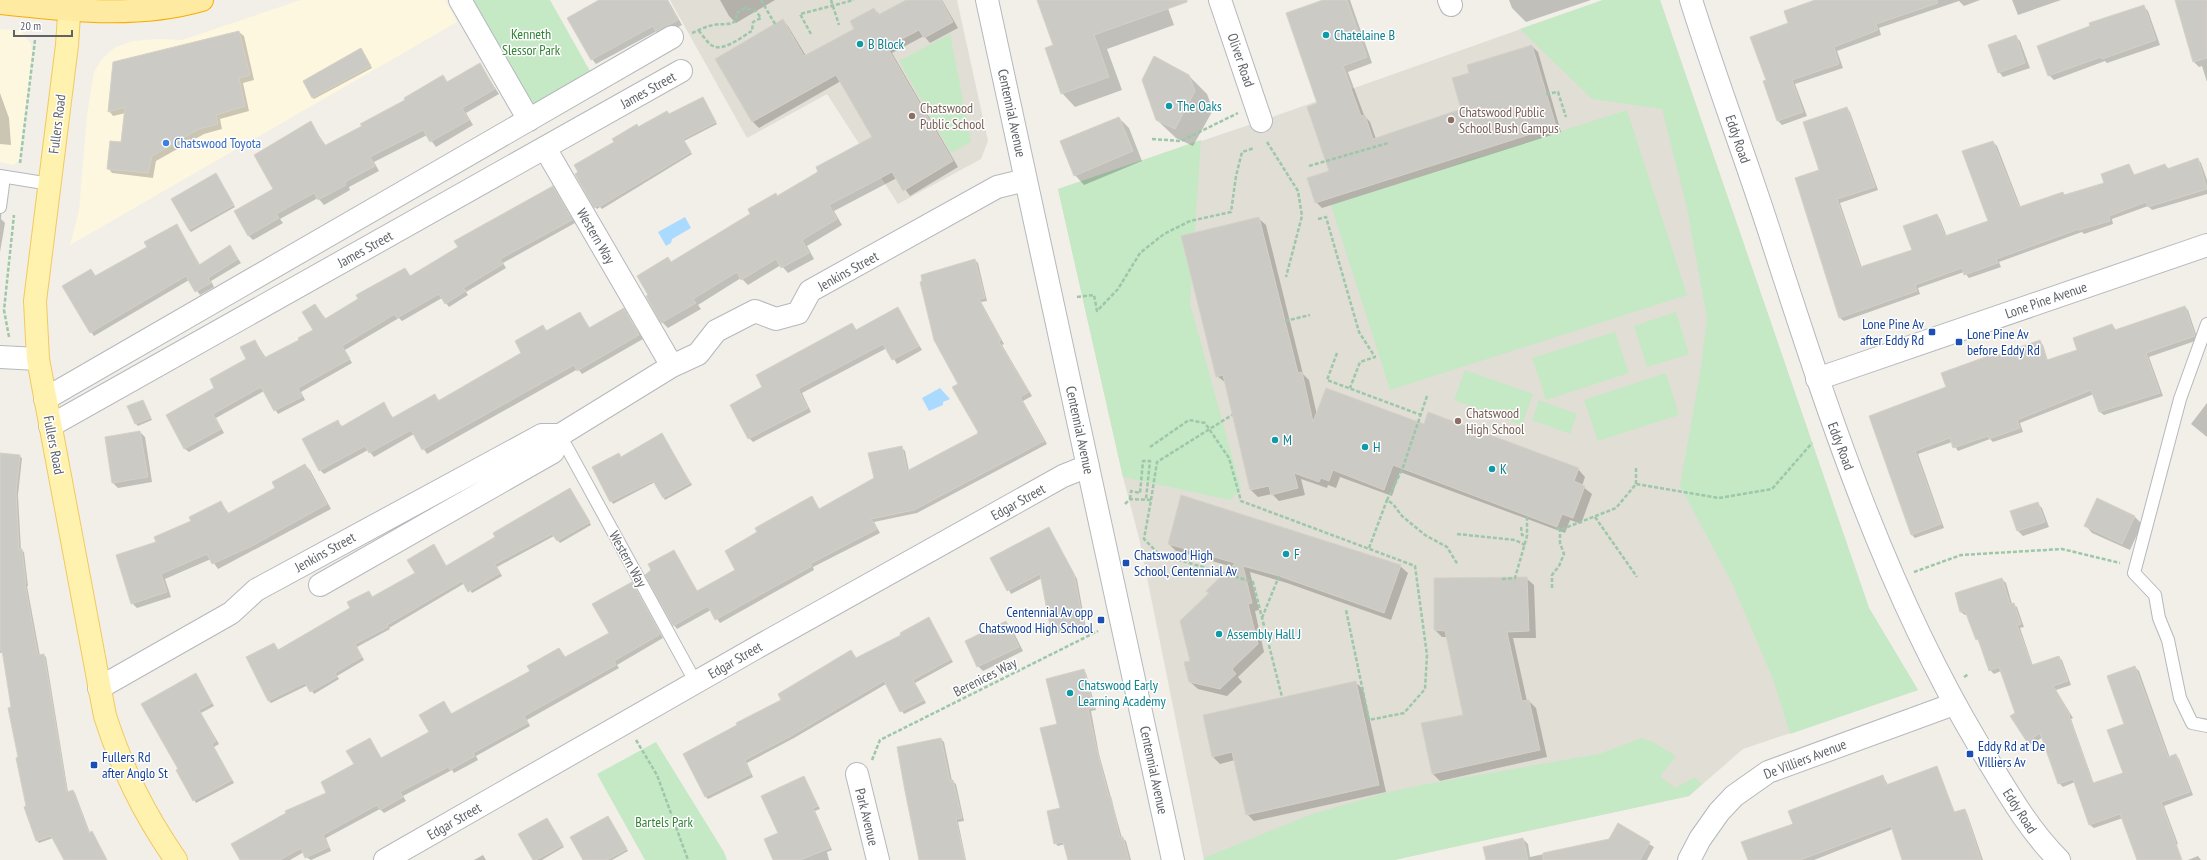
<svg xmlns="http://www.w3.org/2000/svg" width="2207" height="860" viewBox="0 0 2207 860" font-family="'PT Sans Narrow',sans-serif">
<rect width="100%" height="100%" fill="#f1efe8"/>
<path fill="#fef7e0" d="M301,0H445L457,22L70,245L79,211L87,115L94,72L102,59L114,48L133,41L157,39L182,40Z
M0,29L21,31L31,44L32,53L19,160L14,165L0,162Z"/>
<path fill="#e1ded6" d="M670,0H957L988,141L981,159L898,204L827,94L747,138Z
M1603,0H1660L1869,608L1918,690L1743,749L1689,796L1394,860H1204L1139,538L1123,477L1058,189L1261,121Z"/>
<path fill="#c5e8c5" d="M466,0H550L591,73L527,109Z
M1603,0H1660L1869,608L1918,690L1790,734L1773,679L1731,581L1680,486L1700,373L1707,319L1687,208L1662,109L1592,99L1520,29Z
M950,34L971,142L951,153L899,61Z
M1627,110L1687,295L1390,390L1331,205L1453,166L1466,160L1487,155Z
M1201,140L1190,304L1241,489L1230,500L1123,477L1058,189Z
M1676,312L1689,354L1647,367L1634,326Z
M1615,332L1629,373L1546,400L1532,358Z
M1465,370L1533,394L1522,425L1454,400Z
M1666,373L1679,415L1598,441L1584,400Z
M1539,400L1577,414L1570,434L1532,420Z
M1642,738L1653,742L1676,756L1660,776L1675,788L1695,777L1702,784L1689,796L1394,860H1204V858L1312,814L1389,792L1421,785L1599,754Z
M656,742L724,852L727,860H645L597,774Z"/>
<path fill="#aadaff" d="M685,217L691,228L672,239L671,243L666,246L658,232Z
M940,388L950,399L943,402V405L929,411L922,398Z"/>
<path fill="#0003" d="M601,0H668L682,25L662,36L657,31L596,64L592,59Z
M720,0H775L736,23L729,16Z
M908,0H942L958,28L930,43L924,36L892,53L958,167L910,196L897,178L834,211L842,225L807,246L814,259L788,273L781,265L748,285L741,278L698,305L701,309L668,328L662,322L668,259L672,263L873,137L841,81L759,128L753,122L717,59L783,21L788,26L806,56L855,29L874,9L880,15Z
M1043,0H1165L1174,25L1107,49L1122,90L1075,107L1062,93L1054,46Z
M1326,0H1350L1372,63L1348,72L1364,115L1370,122L1376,139L1463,110L1470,73L1532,46L1538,52L1561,132L1322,208L1316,202L1330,171L1318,104Z
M1509,0H1591L1526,22L1512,8Z
M1818,0H1980L1964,6L1959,1L1879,28L1881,35L1837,51L1843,68L1795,84L1807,116L1782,125L1778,121L1767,81L1789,23Z
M2012,0H2061L2018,15Z
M2176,0H2207V82L2202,66L2199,67L2194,62Z
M2143,6L2148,11L2160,45L2107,63L2105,61L2054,80L2049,75Z
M239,32L244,36L254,80L243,83L249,111L220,119L222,129L204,134L156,161L153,178L112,173L108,168L122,143L126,113L113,116L109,111Z
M2015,36L2020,41L2030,68L2003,77L1999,72Z
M361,49L372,68L314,99L312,97Z
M479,64L499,94L466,113L473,125L436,147L427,135L374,162L379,171L349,187L350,190L324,205L318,198L280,219L283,223L253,240L248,235L310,122L326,146L407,101L443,77L448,83Z
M1189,76L1207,94L1213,110L1193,146L1176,138L1157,120Z
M0,93L9,118L11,145L0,144Z
M703,98L717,124L684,141L692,154L602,209L600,207L597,209L595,207L615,142L637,125L639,128L667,112L669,114Z
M1847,108L1850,112L1878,190L1840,203L1862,268L1913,251L1937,215L1940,219L1947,237L1989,222L1993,142L1997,146L2021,208L2063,193L2066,196L2105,183L2129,165L2135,176L2165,165L2169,169L2198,159L2201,163L2207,180V194L2152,210L2148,206L2112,219L2113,224L2084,234L2082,232L1999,262L2001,267L1969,278L1964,272L1918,288L1920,294L1844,321L1840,318L1820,170Z
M1119,118L1129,128L1142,161L1084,185L1075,175Z
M216,175L235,207L191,232L189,230Z
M553,187L575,223L503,263L506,268L466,292L468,295L449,307L442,298L402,321L399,318L345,350L352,363L301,392L305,400L278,414L264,391L216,418L224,433L189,452L185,449L167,415L216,388L248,359L255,341L266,358L301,340L314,330L315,305L326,319L405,269L411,277Z
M0,203L2,205L1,219L5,223L0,252Z
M1258,218L1266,225L1303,374L1309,380L1317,415L1424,425L1578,469L1585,477L1582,486L1592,494L1581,524L1570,520L1565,533L1400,472L1392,496L1340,477L1336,488L1328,485L1327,488L1301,479L1305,495L1279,501L1272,494L1258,497L1251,490L1226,383L1217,376Z
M177,225L200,265L230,247L241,263L211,281L214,287L200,295L189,280L94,336L91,332V270L96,276L148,247Z
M975,260L978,263L987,301L981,302L1004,344L1002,345L1032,396L1023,401L1047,444L917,513L874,522L880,533L813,567L814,570L720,623L711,610L677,629L674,625L673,551L698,592L737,570L758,533L812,497L820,510L875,479L901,447L905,451L909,471L977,435L979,432L960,384Z
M2185,307L2188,310L2198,340L2149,357L2163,396L2104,415L2100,412L2094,394L2020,423L2023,432L1993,442L1990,439L1958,451L1952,442L1918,454L1944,528L1915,538L1912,535L1870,417L1947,388L1990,356L1992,358L2039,341L2043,345L2048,361L2078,350L2112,325L2117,331Z
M898,309L922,350L897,364L887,348L802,393L811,412L753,442L749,438L764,388L852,324L857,331Z
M624,310L643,339L582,374L578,369L427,454L414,434L374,457L368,450L324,474L320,470L337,421L343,427L383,404L394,419L435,396L440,401L522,353L543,326L547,331L580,313L590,328Z
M143,401L152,420L138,426L136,424Z
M2207,403V437L2191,424Z
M140,432L145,437L152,482L118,488L113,483L106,438Z
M662,434L692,485L665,500L655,482L613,504L594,468L621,458Z
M0,454L19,456L22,458L18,495L21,550L24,552L28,586H27L40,656L44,655L46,657L68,792L73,791L75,793L90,833L94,835L107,860H65L53,838L39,843L37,841L27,807L4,652L0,653Z
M305,465L310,470L331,509L218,569L211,559L165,579L171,597L137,608L132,603L158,542L221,502L229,514L276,489Z
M572,492L591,525L560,543L554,536L497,567L502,576L472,593L465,583L389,628L390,629L357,647L364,660L337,676L339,679L314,694L308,685L271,703L269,701L247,658L274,644L278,650L351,609L369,592L373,598L416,573L434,545L447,567Z
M2097,499L2135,517L2142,524L2130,550L2092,533L2085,525Z
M2037,503L2042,508L2049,527L2023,536L2018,531L2012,512Z
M1049,528L1077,579L1086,628L1055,634L1052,630L1042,578L1011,594L992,558Z
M1169,544L1400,566L1408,573L1391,620L1287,583L1250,572L1259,610L1255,611L1264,652L1238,677L1242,682L1227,696L1198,689L1190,682L1192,661L1209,594L1207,591L1233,567L1176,551Z
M1526,578L1534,585L1536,638H1513L1527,701H1529L1536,708L1547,757L1440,781L1433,774L1422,724L1464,716L1448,637H1442L1435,630Z
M2002,579L2006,583L2012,604L2017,607L2024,627L2020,628L2033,666L2058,657L2062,660L2071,685L2056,690L2073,718L2071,719L2094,784L2124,773L2125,724L2135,667L2139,671L2170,758L2176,755L2179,759L2193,795L2164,806L2178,844L2139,858L2123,818L2094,828L2090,825L2075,782L2063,787L2059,783L2043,737L2031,745L2027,741L2001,671L1994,674L1990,670L1968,614L1965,615L1961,612L1956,593Z
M632,583L663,638L617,665L619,668L527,720L530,726L476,756L478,760L454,773L452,770L403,796L406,801L384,813L380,809L326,838L331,851L311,860L306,857L304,852L290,860H241L328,793L355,764L370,739L382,759L431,733L444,702L452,714L531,672L559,649L565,658L610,633Z
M929,619L953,662L915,683L926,703L904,714L886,684L794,738L747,763L753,777L708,799L706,797L684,754L903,635Z
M1006,622L1011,627L1023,651L983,671L978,666Z
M1083,670L1086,673L1096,710L1091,711L1099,754L1122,838L1126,841L1131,860H1069L1065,844L1058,846L1055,843L1062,809L1058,724Z
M196,674L214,706L201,713L219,744L214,747L234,783L196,803L179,770Z
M1355,682L1363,689L1386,792L1254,821L1247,814L1235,760L1220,764L1213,757Z
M941,739L944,742L952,781L956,784L964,821L958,822L966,860H921Z
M1937,767L1955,813L1964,810L1967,813L1983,860H1903L1893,829L1814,860H1749L1794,825L1883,776L1888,785Z
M804,777L820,809L815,811L832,850L827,852L829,860H774L779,834Z
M608,817L628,851L612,860H585Z
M547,819L564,847L542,860H534Z
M1618,825L1654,847L1647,860H1486L1523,839L1528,844L1530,857L1610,840Z
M483,855L486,860H474Z
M2198,856L2201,860H2188Z"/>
<path fill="#cccac5" stroke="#d6d1c6" d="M599,0H667L678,20L656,32L653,26L591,60L567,18Z
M906,0H941L953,22L924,38L919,30L887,47L953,161L903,191L892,172L829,205L837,219L802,240L809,253L781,268L776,259L741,280L737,272L693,299L696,303L661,323L646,296L648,295L637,276L668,257L671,262L750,214L748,209L776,193L777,196L818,172L816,167L872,137L836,75L752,122L715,59L783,19L804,56L854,29L850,21L874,8L878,15Z
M1037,0H1187V2L1094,35L1109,77L1061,94L1045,48L1053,45Z
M1323,0H1347L1367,57L1343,66L1361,116L1365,115L1373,139L1461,109L1452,78L1469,73L1467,65L1532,45L1556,126L1315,203L1307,178L1329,171L1307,107L1317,103L1286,13Z
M1815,0H1937L1938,3L1876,24L1878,30L1834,47L1839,64L1792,80L1803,112L1777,121L1763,81L1766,80L1750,37L1788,23L1784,11Z
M2175,0H2207V58L2193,62Z
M2144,5L2156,40L2102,59L2101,57L2048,76L2037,46L2090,26L2089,23Z
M239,31L250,75L239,78L245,106L216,115L218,124L199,129L152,156L148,173L107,169L110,141L121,142L125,107L108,112L113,62Z
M2016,35L2025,63L1998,73L1988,45Z
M361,48L371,66L312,98L303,81Z
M1154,56L1189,75L1195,91L1175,129L1156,120L1142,80Z
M480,63L495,89L462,108L469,120L430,142L423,130L370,157L375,166L345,182L346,185L318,200L314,193L276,214L279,218L248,236L234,211L273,189L254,155L311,121L324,146L362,126L360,124L405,100L404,98L443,75L447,82Z
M703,97L716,122L683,139L691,152L599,207L598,205L594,208L575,174L578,172L574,165L614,142L612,139L637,124L638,127L667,111L669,114Z
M1847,107L1875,187L1837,199L1860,267L1912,250L1903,226L1937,214L1945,236L1988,221L1962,151L1993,141L2019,207L2063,192L2064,195L2104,183L2101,174L2129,164L2134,175L2165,164L2167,169L2198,158L2207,189L2148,207L2146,202L2109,216L2110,221L2079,230V229L1996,259L1998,263L1964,275L1962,268L1915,285L1917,291L1839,318L1795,178L1819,170L1803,122Z
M1119,117L1133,151L1074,176L1060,141Z
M216,173L234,205L189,230L171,199Z
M553,186L572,220L500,259L503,264L463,288L466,291L445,304L439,294L397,318L395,314L342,346L350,359L298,388L302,397L274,411L261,387L213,414L221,429L184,449L166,415L214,388L210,379L246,359L240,347L255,340L264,358L299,340L298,338L313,330L302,312L315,304L325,319L358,299L356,295L405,268L410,276L458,247L454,241Z
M1259,217L1298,373L1302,372L1313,422L1326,388L1424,424L1428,412L1579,468L1574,481L1585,486L1573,518L1562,514L1557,527L1393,465L1384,490L1333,470L1329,481L1321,478L1319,482L1294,473L1298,488L1271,495L1269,486L1250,490L1223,375L1216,377L1181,236Z
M177,224L199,265L230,245L238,259L208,278L211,283L195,292L186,276L90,333L62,286L91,269L95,276L147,247L144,242Z
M975,259L985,298L979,299L1001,340L999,342L1029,392L1020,397L1044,441L914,510L871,519L877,529L810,564L812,566L715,620L708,606L673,626L645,575L651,570L648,564L674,550L697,591L735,570L725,551L757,532L755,528L812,496L819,509L874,478L868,453L902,446L907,471L977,434L978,432L952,387L958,384L934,340L920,282L922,281L921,275Z
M2185,306L2195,336L2146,353L2160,393L2099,412L2091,390L2017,420L2020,428L1989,439L1988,436L1953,448L1950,438L1915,451L1941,524L1911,535L1869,416L1946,387L1941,373L1991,355V357L2040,340L2047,360L2077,350L2073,338L2112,324L2115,330Z
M898,307L919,346L892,360L883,344L798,389L808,408L748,439L730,405L762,387L756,375L852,323L856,330Z
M624,308L639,335L577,371L574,365L422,450L411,430L369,453L365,446L319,471L302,439L338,420L341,427L384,402L392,418L435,394L438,401L521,353L515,341L543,325L546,331L580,312L589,328Z
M143,400L151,418L135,424L127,406Z
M140,431L148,477L112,483L105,437Z
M662,433L690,483L663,498L653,481L610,502L592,467L619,453L621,457Z
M0,453L20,455L16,492L19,549H22L26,583L25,584L38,655L44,654L67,792L73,790L89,833L92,831L107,860H64L51,836L36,841L24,807L26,806L16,758L18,757L8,708L11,707L2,650L0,651Z
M305,464L327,504L252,546L212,564L207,554L161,574L167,592L131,604L116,555L156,542L154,537L191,521L189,517L221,501L227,514L275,488L272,482Z
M570,488L590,522L557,541L552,534L495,564L500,573L468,592L462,581L387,625L388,627L355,644L362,657L335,673L337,677L310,692L305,683L268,701L246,657L274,643L278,650L350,608L347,602L369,591L372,597L415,573L407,560L434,544L446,566L495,537L493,533Z
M1181,495L1401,565L1384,613L1279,576L1243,566L1252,603L1248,604L1258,644L1232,669L1236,674L1220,689L1189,682L1184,662L1190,661L1180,621L1209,593L1206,591L1235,563L1168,544Z
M2097,498L2135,516L2122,544L2084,526Z
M2038,502L2045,522L2017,531L2010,511Z
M1049,527L1074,574L1084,625L1051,631L1040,574L1007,591L990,558Z
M1527,577L1529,631L1507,632L1522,701L1529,700L1540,750L1432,774L1421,723L1463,715L1445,631L1434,630V578Z
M2002,578L2010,604L2014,603L2021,624L2017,625L2032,665L2059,656L2068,681L2053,686L2070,715L2069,716L2093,783L2123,773L2107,730L2124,724L2107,676L2135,666L2168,757L2176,754L2190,792L2161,802L2182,860H2137L2120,814L2089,825L2073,779L2058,784L2040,733L2027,742L2010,716L2015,713L1999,667L1989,671L1978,639L1976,640L1965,611L1960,612L1955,593Z
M632,582L660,633L659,635L614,661L616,665L524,716L528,723L473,753L475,756L450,770L448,767L400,792L403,797L380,810L377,805L323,835L329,847L305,858L301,848L280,860H240L231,844L286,813L285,811L326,793L321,782L354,764L346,751L370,738L381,758L429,732L419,715L444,701L451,714L530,671L527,666L559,648L565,657L609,633L592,604Z
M929,617L951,659L913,680L924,700L900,712L884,681L791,736L745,760L751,774L705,797L683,754L737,725L736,723L781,700L778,694L851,650L856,658L901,635L900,633Z
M1006,621L1019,647L977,667L965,641Z
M1084,669L1094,708L1088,709L1097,750L1109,797H1111L1120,838L1123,837L1129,860H1068L1063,842L1054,844L1047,811L1060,808L1040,728L1057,724L1046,679Z
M196,673L212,703L199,710L216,741L212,744L232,780L193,801L176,770L178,769L141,704Z
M1356,681L1379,785L1246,815L1232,752L1212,757L1203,715Z
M941,738L950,781L953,780L962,818L956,819L965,860H919L905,791L897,747Z
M1937,766L1954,812L1965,809L1981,860H1902L1891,826L1800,860H1748L1741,842L1793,824L1788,811L1883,775L1886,785Z
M804,776L818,806L813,808L830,848L800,860H773L764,839L778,833L761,796Z
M608,816L627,849L607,860H583L570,837Z
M547,818L563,845L536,860H533L518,834Z
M1618,823L1650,842L1640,860H1543V853L1609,839Z
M1523,838L1528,860H1486L1483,847Z"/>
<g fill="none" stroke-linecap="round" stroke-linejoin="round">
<defs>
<path id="service" d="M0,176L50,184
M0,207L4,177
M2207,324L2180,399L2134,573L2155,595L2159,618L2168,640L2180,698L2192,723L2207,726
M560,435L696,683"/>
<path id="minor" d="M460,0L529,120
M987,0L1173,860
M1220,0L1261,121
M1449,0L1451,5
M1691,0C1717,83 1748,164 1774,246C1830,418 1885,588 1978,744C2003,784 2025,826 2059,860
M545,148L672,366
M0,357L38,359
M1817,379L2207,245
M45,399L672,37
M50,426L681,71
M320,585L553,452L560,435
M99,688L231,613L256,590L542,435H560L672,366L698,354L716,331L755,311L776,319L798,313L810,291L997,187L1026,180
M857,774L878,860
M385,860L761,645L1063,476L1088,466
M1689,860L1700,839L1719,812L1734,796L1768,772L1954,704"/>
<path id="primary" d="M70,0L67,45L35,301L38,359L105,716C123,771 143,812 176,860"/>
<path id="trunk" d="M0,3C67,10 136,19 202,0"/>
</defs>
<use href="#service" stroke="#b5b8bc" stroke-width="14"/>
<use href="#minor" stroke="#b5b8bc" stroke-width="24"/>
<use href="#primary" stroke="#f2c960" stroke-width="24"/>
<use href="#trunk" stroke="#f9ab00" stroke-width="24"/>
<path stroke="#9cc7a9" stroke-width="2.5" stroke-dasharray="4 2" stroke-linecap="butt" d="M761,0L775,24
M831,0L839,25
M692,33C699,30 706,26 714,25C722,23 728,26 736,21L737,13L745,8L756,11L761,18L753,22L752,31C741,37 723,53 711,45C706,41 702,34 698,30
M811,34L800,14L854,0
M1546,94L1558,92L1566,117
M1152,139L1181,141L1238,113
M1267,142L1298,191L1302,216L1286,277
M20,163L35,40
M1309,166L1388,143
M1318,219L1326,217L1359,332L1375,357L1360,362L1350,388
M1077,297L1094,295L1097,311L1118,289L1140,253L1164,234L1190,221L1231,212L1236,176L1242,152L1254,148
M1285,321L1310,315
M9,337L4,310L14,215
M1337,353L1327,380L1421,415
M1427,396L1402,470L1387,500L1393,504L1402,516L1425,535L1447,547L1458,565
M1150,447L1189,420L1205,423L1229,458L1241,501L1415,566L1427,655L1425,689L1404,713L1369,720L1346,610
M1636,468V484
M1130,499L1131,491L1140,493L1143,461H1150L1146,499
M1125,504L1130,499L1151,500L1144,539L1159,554L1253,582L1282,697
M1595,517L1637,577
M1521,527L1522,535L1527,536
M1557,527L1560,530L1616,508L1636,484L1719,498L1772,489L1812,443
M1457,534L1515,540L1525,545
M1369,548L1387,500
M1914,572L1961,555L2062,549L2120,563
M1502,579L1515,578L1527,536V515
M1552,588V575L1559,566L1564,554L1560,543V530
M1262,618L1279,576
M1964,677L1969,674
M636,740L657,775L688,860
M872,760L880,740L1098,631"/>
<use href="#service" stroke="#fff" stroke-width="12"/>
<use href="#minor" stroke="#fff" stroke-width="22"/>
<use href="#primary" stroke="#fff2af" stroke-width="22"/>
<use href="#trunk" stroke="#feeaa1" stroke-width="22"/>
<path stroke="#9cc7a9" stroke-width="2.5" stroke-dasharray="4 2" stroke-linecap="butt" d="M1151,500L1157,462L1232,415"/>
</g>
<g fill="#0f9aa8" stroke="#fff" stroke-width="1.5">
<circle cx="1326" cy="35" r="4"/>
<circle cx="860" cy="44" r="4"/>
<circle cx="1169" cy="106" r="4"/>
<circle cx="1275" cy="440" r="4"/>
<circle cx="1365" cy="447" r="4"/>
<circle cx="1492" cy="469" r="4"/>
<circle cx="1286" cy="554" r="4"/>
<circle cx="1219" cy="634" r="4"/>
<circle cx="1070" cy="693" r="4"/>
</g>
<g fill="#8d6e63" stroke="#fff" stroke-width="1.5">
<circle cx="912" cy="116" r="4"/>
<circle cx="1451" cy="120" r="4"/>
<circle cx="1458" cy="421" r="4"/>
</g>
<circle fill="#3f7fe0" stroke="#fff" stroke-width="1.5" cx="166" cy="143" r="4"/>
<g fill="#1a4fb4" stroke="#fff" stroke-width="1.5">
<rect x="1928" y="328" width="8" height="8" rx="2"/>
<rect x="1955" y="338" width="8" height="8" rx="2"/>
<rect x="1122" y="559" width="8" height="8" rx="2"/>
<rect x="1097" y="616" width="8" height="8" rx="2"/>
<rect x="1966" y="750" width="8" height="8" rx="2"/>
<rect x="90" y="761" width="8" height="8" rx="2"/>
</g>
<g text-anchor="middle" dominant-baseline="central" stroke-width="3" stroke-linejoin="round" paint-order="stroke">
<g font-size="14" fill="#348238" stroke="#fff">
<text x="531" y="34">Kenneth<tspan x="531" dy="16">Slessor Park</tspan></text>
<text x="664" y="822">Bartels Park</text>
</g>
<g font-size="14" fill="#0d838f" stroke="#fff" text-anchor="start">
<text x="1334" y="35">Chatelaine B</text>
<text x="868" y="44">B Block</text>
<text x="1177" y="106">The Oaks</text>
<text x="1283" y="440">M</text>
<text x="1373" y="447">H</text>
<text x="1500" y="469">K</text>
<text x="1294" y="554">F</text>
<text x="1227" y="634">Assembly Hall J</text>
<text x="1078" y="685">Chatswood Early<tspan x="1078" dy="16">Learning Academy</tspan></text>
</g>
<g font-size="14" fill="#5f6368" stroke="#fff">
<text transform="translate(1241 60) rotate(71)">Oliver Road</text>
<text transform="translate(648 90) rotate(-29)">James Street</text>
<text transform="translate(1012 113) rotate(78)">Centennial Avenue</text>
<text transform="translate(57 124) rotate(-83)">Fullers Road</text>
<text transform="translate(1738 139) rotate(71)">Eddy Road</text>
<text transform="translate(596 236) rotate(60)">Western Way</text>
<text transform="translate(365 249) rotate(-29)">James Street</text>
<text transform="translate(848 271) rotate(-29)">Jenkins Street</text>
<text transform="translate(2046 300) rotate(-19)">Lone Pine Avenue</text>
<text transform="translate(1080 430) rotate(78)">Centennial Avenue</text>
<text transform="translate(54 445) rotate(79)">Fullers Road</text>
<text transform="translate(1841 446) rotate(69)">Eddy Road</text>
<text transform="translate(1018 502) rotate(-29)">Edgar Street</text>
<text transform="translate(325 552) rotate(-29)">Jenkins Street</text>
<text transform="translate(628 559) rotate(61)">Western Way</text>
<text transform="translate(735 660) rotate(-30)">Edgar Street</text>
<text transform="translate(985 677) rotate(-27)">Berenices Way</text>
<text transform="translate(1805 759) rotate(-21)">De Villiers Avenue</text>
<text transform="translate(1154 770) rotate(78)">Centennial Avenue</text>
<text transform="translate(2020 811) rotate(57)">Eddy Road</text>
<text transform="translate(867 817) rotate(76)">Park Avenue</text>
<text transform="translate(454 821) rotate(-30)">Edgar Street</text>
</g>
<g font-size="14" fill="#785e54" stroke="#fff" text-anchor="start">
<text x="920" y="108">Chatswood<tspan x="920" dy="16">Public School</tspan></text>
<text x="1459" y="112">Chatswood Public<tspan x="1459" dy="16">School Bush Campus</tspan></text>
<text x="1466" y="413">Chatswood<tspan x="1466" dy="16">High School</tspan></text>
</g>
<g font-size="14" fill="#366cbe" stroke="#fff" text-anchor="start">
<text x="174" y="143">Chatswood Toyota</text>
</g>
<g font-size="14" fill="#164399" stroke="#fff" text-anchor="start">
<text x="1924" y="324" text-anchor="end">Lone Pine Av<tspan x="1924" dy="16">after Eddy Rd</tspan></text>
<text x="1967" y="334">Lone Pine Av<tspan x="1967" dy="16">before Eddy Rd</tspan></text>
<text x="1134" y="555">Chatswood High<tspan x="1134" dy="16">School, Centennial Av</tspan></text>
<text x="1093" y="612" text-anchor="end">Centennial Av opp<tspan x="1093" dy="16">Chatswood High School</tspan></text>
<text x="1978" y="746">Eddy Rd at De<tspan x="1978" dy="16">Villiers Av</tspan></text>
<text x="102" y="757">Fullers Rd<tspan x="102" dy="16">after Anglo St</tspan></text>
</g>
</g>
<path d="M14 30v6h58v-6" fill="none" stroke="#5f6368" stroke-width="2"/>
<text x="20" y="30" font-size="12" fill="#5f6368" stroke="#ffffff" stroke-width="3" paint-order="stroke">20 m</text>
</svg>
